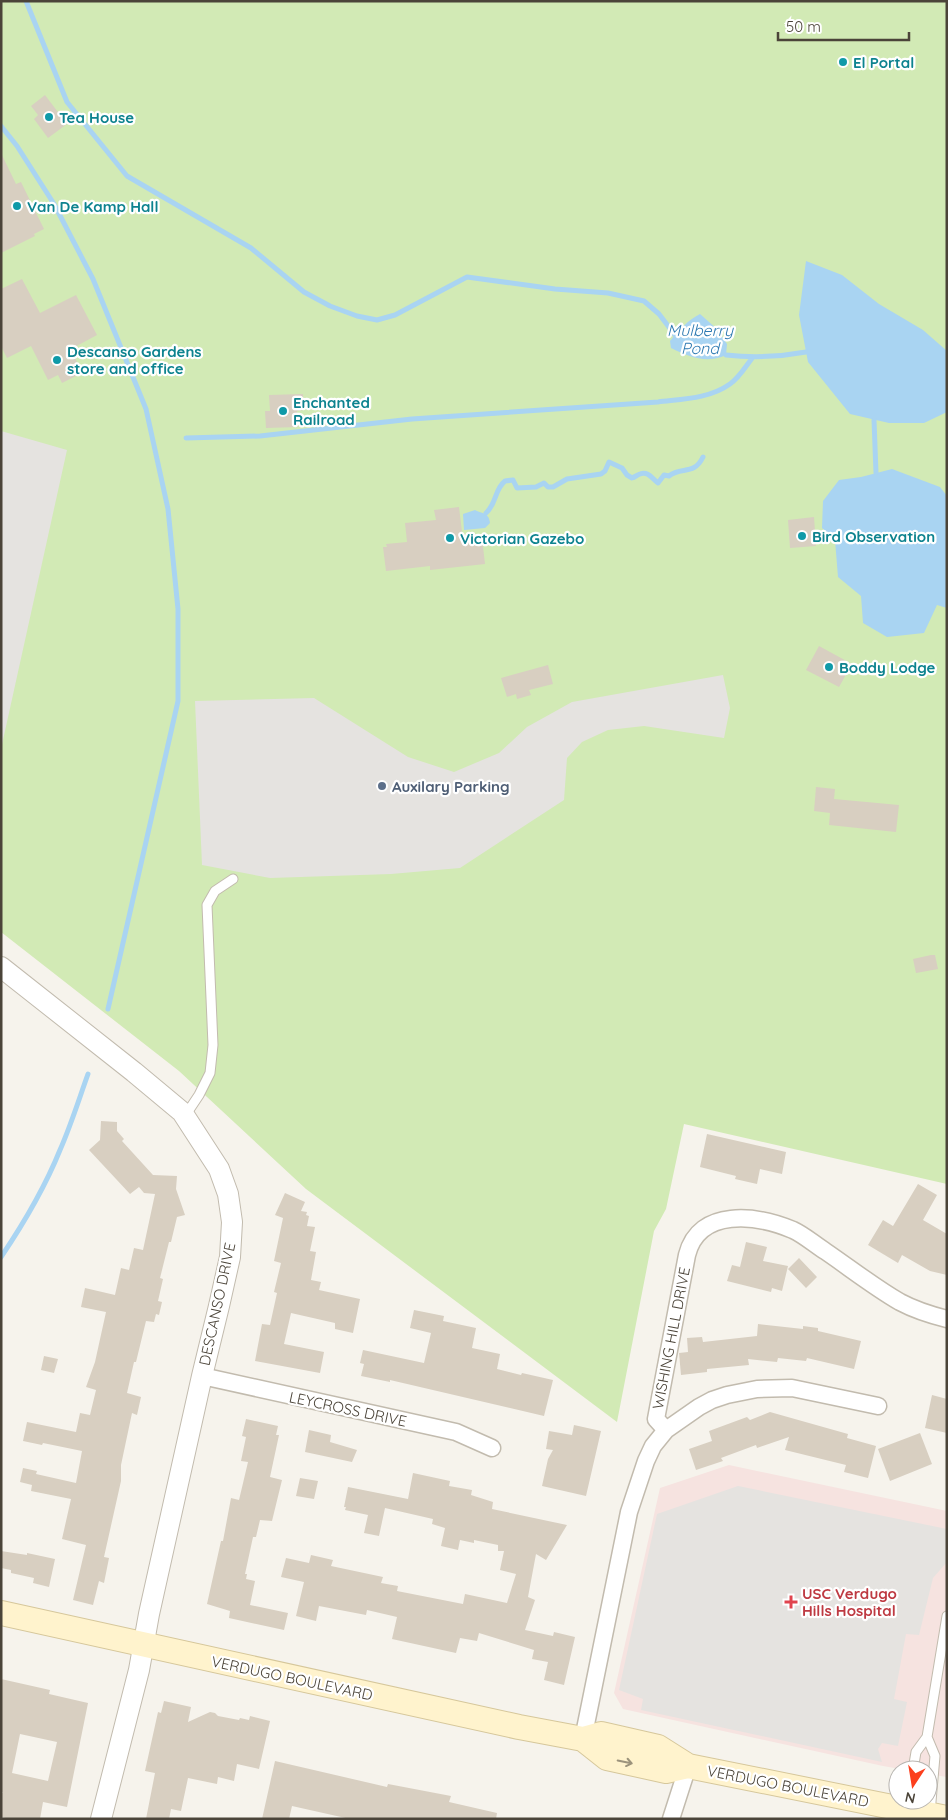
<svg xmlns="http://www.w3.org/2000/svg" width="948" height="1820" viewBox="0 0 948 1820" font-family="Quicksand,sans-serif">
<rect width="100%" height="100%" fill="#f6f3ec"/>
<path fill="#f6e3e0" d="M729,1465L947,1511V1777L928,1774V1770H906L883,1766L623,1709L614,1693L660,1488Z"/>
<path fill="#d2eab5" d="M1,1H947V1184L684,1124L666,1209L654,1231L617,1422L306,1189L179,1071L1,932Z"/>
<path fill="#e5e3e0" d="M1,431L67,450L1,749Z
M723,675L730,708L724,738L644,726L608,730L582,742L567,758L564,800L460,868L391,874L270,878L202,865L195,701L314,698L408,757L454,772L499,753L527,727L572,702Z
M738,1486L947,1529V1562L933,1578L919,1635L906,1634L894,1699L907,1702L898,1746L882,1743L878,1749L882,1762L641,1710L643,1699L619,1690L657,1514Z"/>
<path fill="#a9d4f2" d="M806,261L842,275L879,304L923,330L947,351V412L924,423H889L850,414L808,362L799,315Z
M700,314L717,329L727,344L726,355C707,364 689,357 671,348L670,341C679,330 688,320 700,314Z
M892,469L940,487L947,496V608L937,605L924,633L887,637L863,623L861,596L838,577L835,540L822,528L823,501L839,480L861,477Z
M475,510C482,514 489,512 490,523L485,528L464,530L463,514Z"/>
<g fill="none" stroke-linecap="round" stroke-linejoin="round">
<path stroke="#a9d4f2" stroke-width="5" d="M26,1L67,102L127,176L251,248L304,292L330,306L357,316L377,320L395,315L467,277L555,289L608,293L644,301L659,314L675,335
M1,126L17,146L54,204L93,279L146,409L168,509L178,609V701L108,1009
M726,355C753,358 779,357 806,352
M874,420L876,473
M186,438L260,436L412,419L658,402C682,399 709,399 730,384C739,378 746,366 753,357
M486,513C497,503 494,490 505,481L513,480L517,488L536,487L544,483L548,487H553L567,479L601,474L605,471L609,462L622,468L627,475L632,478C635,477 637,475 640,474C649,471 652,479 658,483L664,475L669,476C681,466 694,476 703,457
M1,1257C24,1223 45,1187 60,1150C71,1125 79,1099 88,1074"/>
</g>
<path fill="#d8cfc1" fill-rule="evenodd" d="M45,95L67,124L48,138L34,119L38,115L31,106Z
M1,153L16,184L21,182L44,229L34,234L35,236L1,253Z
M22,279L40,313L76,295L97,335L71,349L82,373L62,383L58,375L48,380L31,346L7,358L1,346V289Z
M303,394L304,410L297,411L298,427L266,428L265,411H270L269,395Z
M459,507L463,540L482,538L485,564L430,570V566L386,571L383,547H387L386,544L407,542L405,523L436,520L434,510Z
M814,517L816,546L790,548L788,520Z
M819,646L852,664L839,687L806,670Z
M548,665L553,684L529,690L531,695L517,699L516,694L507,697L501,678Z
M816,787L835,789L834,799L899,805L896,832L829,825L830,813L814,811Z
M931,955H935L938,969L916,973L913,959Z
M101,1121L117,1122V1131L124,1139L122,1141L153,1175L177,1176L176,1189L185,1215L177,1217L171,1242H169L160,1278L163,1279L158,1301L162,1302L159,1315L156,1314L154,1322L146,1321L136,1362H134L127,1393L141,1397L137,1415L132,1413L121,1465V1481L104,1557L109,1558L104,1583L99,1581L93,1605L73,1600L86,1545L62,1539L71,1499L31,1491L32,1485L20,1482L23,1468L37,1471L36,1474L76,1483L82,1451L43,1443L42,1445L23,1441L27,1422L76,1432L80,1413L90,1415L96,1390L86,1387L95,1362L106,1312L81,1307L85,1288L115,1295L121,1268L129,1270L134,1248L143,1250L155,1194L144,1193L139,1187L130,1194L89,1150L100,1140Z
M707,1134L786,1152L782,1174L760,1169L757,1184L735,1179L736,1176L700,1167Z
M918,1184L937,1195L923,1220L947,1234V1275L930,1271L902,1255L898,1263L868,1245L883,1220L893,1226Z
M285,1193L305,1202L301,1211L307,1212L306,1215L309,1216L307,1226L315,1227L310,1251L316,1252L311,1280L321,1282L319,1290L360,1299L353,1333L335,1329V1323L291,1313L284,1344L324,1352L320,1373L255,1361L262,1324L270,1325L277,1293L274,1292L281,1263L274,1261L283,1218L275,1215Z
M746,1242L767,1247L763,1261L788,1266L782,1291L772,1288L771,1292L727,1281L732,1265L740,1267Z
M799,1258L817,1277L806,1288L788,1269Z
M414,1310L444,1316L443,1321L476,1328L472,1348L500,1354L497,1369L521,1375L522,1373L553,1380L544,1416L390,1380V1382L361,1376L364,1364L360,1363L363,1350L424,1363L431,1333L410,1328Z
M758,1324L803,1329V1326L818,1328V1331L861,1341L854,1369L807,1358L806,1361L778,1358L777,1362L748,1359L749,1365L707,1369V1372L681,1375L679,1353L688,1352L687,1338L702,1337L703,1342L757,1336Z
M44,1356L58,1359L54,1373L41,1370Z
M932,1395L947,1399V1433L925,1428Z
M770,1412L848,1434L847,1438L876,1446L868,1478L844,1472L846,1465L785,1450L789,1437L757,1448L756,1445L721,1458L723,1461L696,1470L689,1449L712,1441L709,1431L747,1417L750,1420Z
M246,1419L278,1426L276,1435H279L270,1477L282,1480L272,1521L260,1520L256,1537H253L245,1574H247L246,1579L255,1581L250,1605L288,1613L284,1630L229,1618L230,1611L207,1604L221,1541H223L231,1498L239,1500L248,1462L241,1461L246,1437L242,1436Z
M574,1425L601,1431L586,1496L542,1486L548,1459L553,1450L546,1449L549,1431L572,1435Z
M309,1430L331,1435L330,1442L357,1450L352,1462L305,1452Z
M920,1433L932,1464L890,1481L878,1449Z
M413,1473L450,1481L449,1486L472,1490L471,1495L493,1502L492,1509L567,1525L546,1560L536,1554L528,1597L535,1600L525,1630L553,1636L554,1632L575,1637L564,1685L544,1680L548,1662L532,1659L534,1650L479,1633L477,1641L460,1638L456,1653L392,1639L397,1617L367,1610L366,1615L319,1606L316,1621L296,1616L304,1582L281,1577L286,1558L309,1563L311,1555L333,1560L331,1566L383,1577L381,1583L398,1586L397,1591L463,1604L465,1594L507,1603L516,1574L500,1570L504,1551H498V1545L474,1540V1543L460,1540L458,1550L441,1546L445,1528L432,1524L433,1519L385,1508L379,1536L364,1533L368,1515L345,1510L346,1507H344L348,1487L408,1499Z
M300,1478L318,1481L314,1499L296,1496Z
M1,1551L27,1555V1553L55,1559L49,1587L33,1583L34,1578L11,1573V1570L1,1568Z
M1,1679L50,1690L49,1694L88,1703L67,1807L43,1802L40,1819H11L1,1817V1794L3,1792H1ZM20,1734L57,1742L48,1781L12,1773Z
M164,1701L191,1707L188,1722L210,1712L215,1713L218,1716L239,1720L240,1718L249,1720L250,1716L270,1721L259,1769L237,1764L234,1781L218,1777L217,1784L188,1778L181,1811L171,1809L169,1819H146L155,1773L145,1771L158,1712L161,1713Z
M275,1761L387,1787L388,1784L451,1796L449,1802L497,1813L496,1819H350L292,1806L289,1819H262Z"/>
<g fill="none" stroke-linecap="round" stroke-linejoin="round">
<defs>
<path id="service" d="M185,1116L199,1095L210,1073L213,1045L207,905L215,891L233,879
M927,1737L935,1756L930,1813
M913,1770L916,1752L927,1737L947,1616"/>
<path id="minor" d="M202,1376L456,1432L492,1448
M666,1430L656,1419L687,1255C699,1207 757,1215 793,1230C804,1235 814,1244 825,1251C850,1268 874,1287 900,1302C915,1310 931,1315 947,1319
M583,1739L629,1512L646,1461L653,1446L666,1430L699,1407L712,1400L727,1395L757,1389L792,1388L878,1406
M671,1819L688,1766"/>
<path id="tertiary" d="M1,967L134,1072L182,1112L219,1169L228,1194L232,1222L230,1257L219,1306L202,1376L149,1614L139,1670L101,1819"/>
<path id="secondary" d="M1,1613L519,1727L583,1739L601,1734L658,1747L688,1766L947,1818
M583,1739L607,1758L666,1771L688,1766"/>
</defs>
<use href="#service" stroke="#c2bbae" stroke-width="11"/>
<use href="#minor" stroke="#c2bbae" stroke-width="19"/>
<use href="#tertiary" stroke="#c2bbae" stroke-width="22"/>
<use href="#secondary" stroke="#d6c79b" stroke-width="26"/>
<use href="#service" stroke="#fff" stroke-width="9"/>
<use href="#minor" stroke="#fff" stroke-width="16"/>
<use href="#tertiary" stroke="#fff" stroke-width="20"/>
<use href="#secondary" stroke="#fff3cd" stroke-width="24"/>
</g>
<defs><path id="oneway-shaft" d="M-6 0H5M1.5-3L5.5 0L1.5 3" fill="none" stroke-width="1.6" stroke-linecap="round" stroke-linejoin="round" transform="scale(1.25)"/></defs>
<use stroke="#9c937c" href="#oneway-shaft" transform="translate(625 1762) rotate(12)"/>
<g fill="#0f9aa8" stroke="#fff" stroke-width="2">
<circle cx="843" cy="62" r="5"/>
<circle cx="49" cy="117" r="5"/>
<circle cx="17" cy="206" r="5"/>
<circle cx="57" cy="360" r="5"/>
<circle cx="283" cy="411" r="5"/>
<circle cx="802" cy="536" r="5"/>
<circle cx="450" cy="538" r="5"/>
<circle cx="829" cy="667" r="5"/>
</g>
<circle fill="#5c6f8a" stroke="#fff" stroke-width="2" cx="382" cy="786" r="5"/>
<path fill="#e0444e" stroke="#fff" stroke-width="2" d="M788.5 1594.5h5v5h5v5h-5v5h-5v-5h-5v-5h5z"/>
<g text-anchor="middle" dominant-baseline="central" stroke-width="4.5" stroke-linejoin="round" paint-order="stroke">
<g font-size="15" font-weight="bold" fill="#0d838f" stroke="#fff" text-anchor="start">
<text x="853" y="62">El Portal</text>
<text x="59" y="117">Tea House</text>
<text x="27" y="206">Van De Kamp Hall</text>
<text x="67" y="351">Descanso Gardens<tspan x="67" dy="17">store and office</tspan></text>
<text x="293" y="402">Enchanted<tspan x="293" dy="17">Railroad</tspan></text>
<text x="812" y="536">Bird Observation</text>
<text x="460" y="538">Victorian Gazebo</text>
<text x="839" y="667">Boddy Lodge</text>
</g>
<g font-size="15" font-weight="bold" fill="#4e5e75" stroke="#fff" text-anchor="start">
<text x="392" y="786">Auxilary Parking</text>
</g>
<g font-size="15" fill="#4b4439" stroke="#fff">
<text transform="translate(217 1304) rotate(-78)">DESCANSO DRIVE</text>
<text transform="translate(671 1338) rotate(-79)">WISHING HILL DRIVE</text>
<text transform="translate(348 1409) rotate(12)">LEYCROSS DRIVE</text>
<text transform="translate(292 1678) rotate(12)">VERDUGO BOULEVARD</text>
<text transform="translate(788 1786) rotate(11)">VERDUGO BOULEVARD</text>
</g>
<g font-size="15" font-weight="bold" fill="#be3a42" stroke="#fff" text-anchor="start">
<text x="802" y="1593">USC Verdugo<tspan x="802" dy="17">Hills Hospital</tspan></text>
</g>
<g font-size="16" font-style="italic" fill="#2e7ab2" stroke="#fff">
<text x="700" y="330">Mulberry<tspan x="700" dy="18">Pond</tspan></text>
</g>
</g>
<rect width="948" height="1820" fill="none" stroke="#4b4439" stroke-width="5"/>
<g transform="translate(913 1785) rotate(192)"><circle r="24" fill="#ffffff" stroke="#b7b4b0"/>
<path d="M0-4L9 19L0 12L-9 19Z" fill="#fc3f1d"/>
<text y="-8" font-size="14" font-weight="bold" text-anchor="middle" fill="#4b4439">N</text>
</g>
<path d="M778 32v8h131v-8" fill="none" stroke="#4b4439" stroke-width="2.5"/>
<text x="786" y="32" font-size="15" fill="#4b4439" stroke="#ffffff" stroke-width="4" paint-order="stroke">50 m</text>
</svg>
